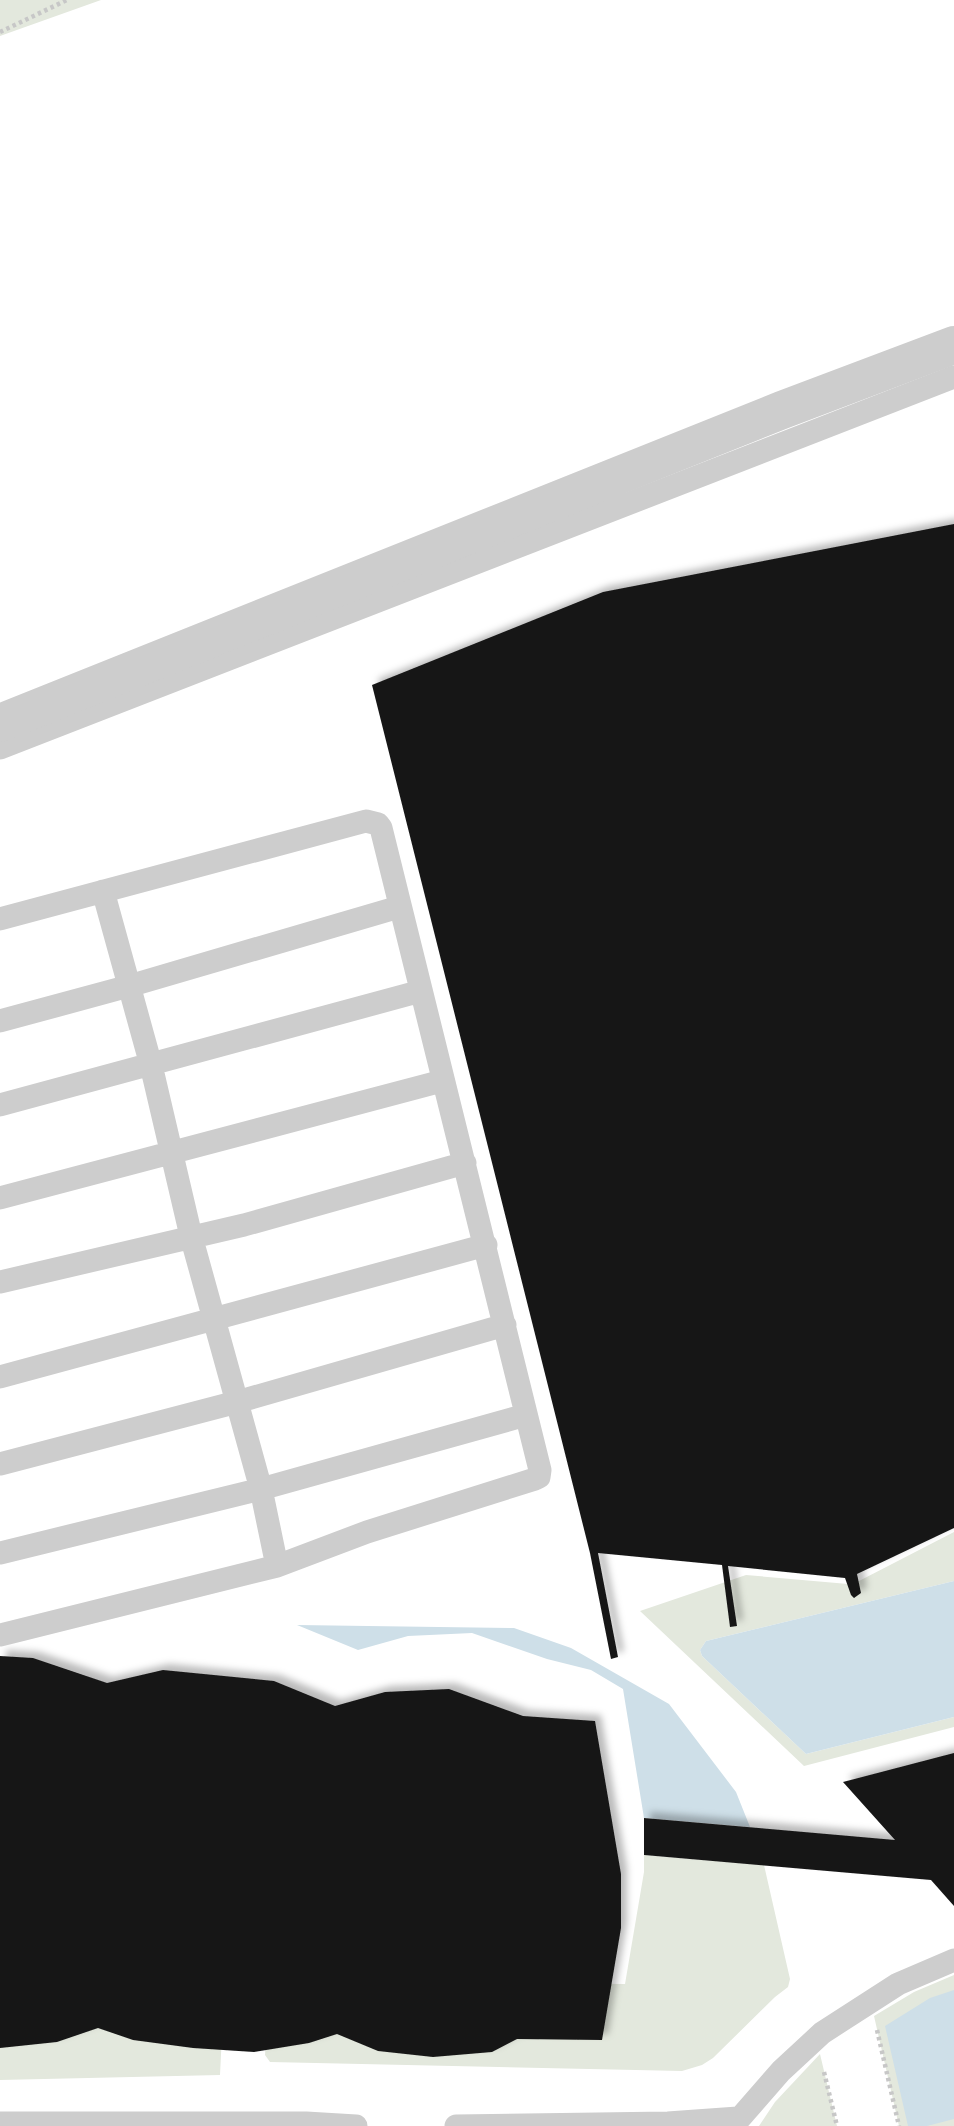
<svg xmlns="http://www.w3.org/2000/svg" width="954" height="2126" viewBox="0 0 954 2126" font-family="'Golos Text',sans-serif">
<defs>
<filter id="shadow"><feDropShadow dx="6" dy="-6" stdDeviation="3.5" flood-color="#0004"/></filter>
</defs>
<rect width="100%" height="100%" fill="#fff"/>
<path fill="#e3e8dd" d="M0,0H101L0,36Z
M954,1532V1581L706,1641L700,1650L702,1656L806,1754L954,1717V1727L804,1766L640,1611L746,1575L848,1584L859,1581Z
M644,1855L764,1865L790,1979L788,1987L775,1997L713,2058L702,2065L682,2071L270,2062L265,2055L270,1995L541,1983L625,1984L644,1872Z
M954,1975V2126H899L874,2016L914,1992Z
M0,1991L224,1993L220,2075L0,2080Z
M820,2054L837,2126H759L775,2102Z"/>
<path fill="#cedfe8" d="M954,1581V1717L806,1754L702,1656L700,1650L706,1641Z
M297,1625L514,1628L571,1648L669,1704L736,1792L750,1827L644,1818L623,1689L591,1670L547,1659L472,1633L408,1636L358,1650Z
M954,1990V2119L927,2126H908L885,2026L930,1998Z"/>
<path fill="#171717" filter="url(#shadow)" d="M954,524V1528L857,1574L861,1593L854,1598L851,1595L845,1578L728,1566L737,1626L730,1627L722,1565L598,1553L618,1657L611,1659L590,1553L372,685L603,592Z
M0,1656L33,1658L107,1683L163,1670L274,1681L335,1706L385,1692L449,1689L523,1716L595,1721L621,1874V1928L602,2040L517,2039L492,2052L433,2057L378,2051L337,2034L309,2043L254,2052L193,2048L133,2040L98,2028L57,2042L0,2048Z
M954,1753V1906L931,1880L644,1855V1818L895,1840L843,1782Z"/>
<g fill="none" stroke-linecap="round" stroke-linejoin="round">
<path stroke="#c7c7c7" stroke-width="4.5" stroke-dasharray="3.5 3.5" stroke-linecap="butt" d="M0,32L67,0
M877,2030L899,2126
M824,2072L837,2126"/>
<path stroke="#cdcdcd" stroke-width="23" d="M0,748L954,377
M103,891L151,1065L191,1236L261,1489L277,1566
M0,919L366,821L378,824L381,828L540,1470L539,1477L535,1479L367,1532L277,1566L0,1635
M0,1021L129,986L399,907
M0,1105L421,991
M0,1198L442,1081
M0,1282L244,1225L465,1163
M0,1377L486,1245
M0,1464L237,1402L505,1325
M0,1553L261,1489L526,1415
M0,2123H306L356,2126
M456,2126L668,2123L738,2118
M733,2126L781,2071L822,2033L898,1984L954,1960"/>
<path stroke="#cdcdcd" stroke-width="38" d="M0,723L782,410L954,345"/>
</g>
</svg>
